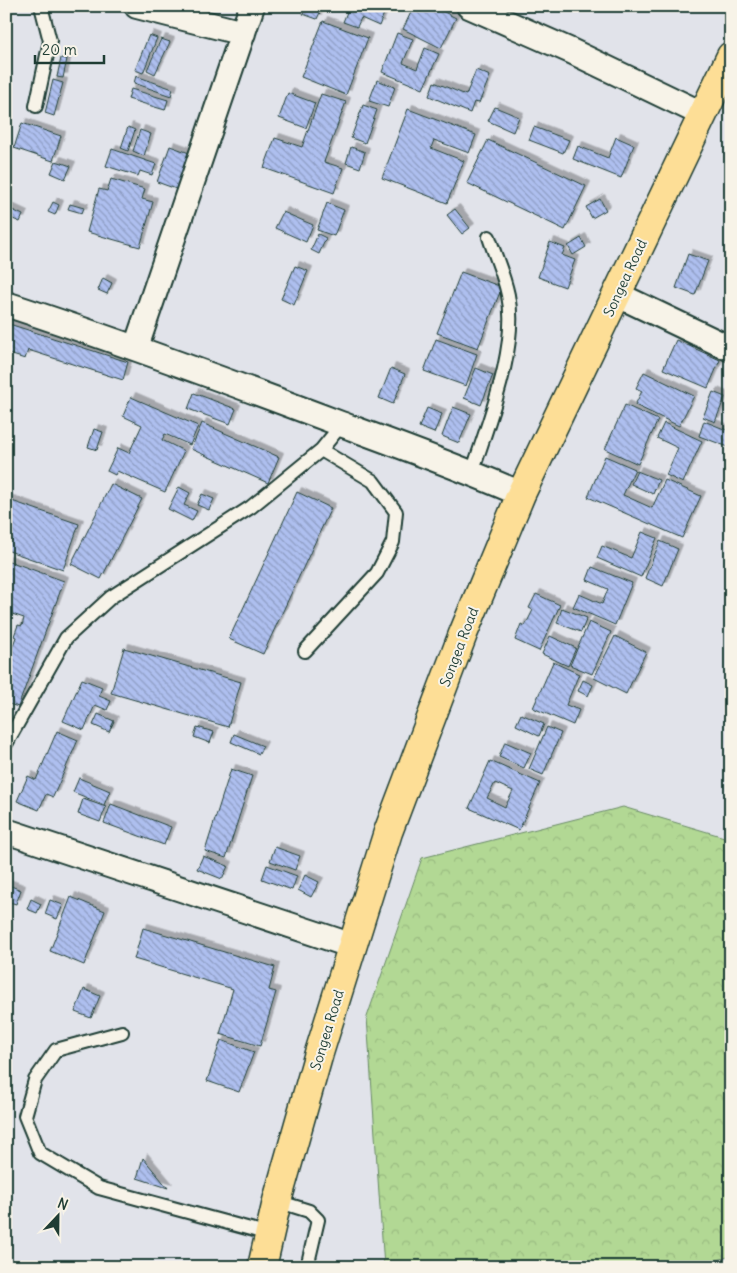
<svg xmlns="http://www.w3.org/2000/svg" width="737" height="1273" viewBox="0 0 737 1273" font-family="Delius,sans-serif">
<defs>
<pattern id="forest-crowns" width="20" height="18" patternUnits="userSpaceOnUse" patternTransform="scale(1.25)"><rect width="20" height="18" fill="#b2d894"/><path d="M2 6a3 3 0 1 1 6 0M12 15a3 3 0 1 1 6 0" fill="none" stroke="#99ba80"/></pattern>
<pattern id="building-back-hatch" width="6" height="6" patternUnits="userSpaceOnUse" patternTransform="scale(1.25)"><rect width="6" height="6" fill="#aebfef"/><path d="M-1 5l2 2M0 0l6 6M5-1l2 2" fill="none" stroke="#8d9cc2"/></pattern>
<filter id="shadow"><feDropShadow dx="4.5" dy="-4.5" stdDeviation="0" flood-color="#0004"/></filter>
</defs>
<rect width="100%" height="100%" fill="#e1e3ea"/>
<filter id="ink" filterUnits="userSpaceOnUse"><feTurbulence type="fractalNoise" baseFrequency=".02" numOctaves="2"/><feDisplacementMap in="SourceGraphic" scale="10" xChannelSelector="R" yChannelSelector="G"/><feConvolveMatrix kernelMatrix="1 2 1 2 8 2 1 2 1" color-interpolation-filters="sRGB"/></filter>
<g filter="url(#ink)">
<path fill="url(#forest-crowns)" stroke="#688a64" d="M623,807L731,839V1256L694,1267H384L367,1017L422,858Z"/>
<path fill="url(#building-back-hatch)" stroke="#1f3d34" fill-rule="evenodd" filter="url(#shadow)" d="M306,6H323L317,19L303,14Z
M334,6H387L379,26L361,18L357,27L343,22L347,12Z
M414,6H432L456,18L441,48L403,29Z
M323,21L368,38L346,95L301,77Z
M397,33L413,39L403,63L417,69L425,48L439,54L423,89L382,72Z
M149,35L157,38L143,73L135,70Z
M161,39L170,42L155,74L147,70Z
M61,58L67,59L63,78L57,77Z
M476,70L490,76L479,103L474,102L470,113L429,96L434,82L466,95Z
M136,76L173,89L171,96L134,83Z
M53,80L63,83L54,116L45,113Z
M377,80L395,87L388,107L369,101Z
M131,89L168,100L165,110L128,99Z
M288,93L315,103L306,128L279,118Z
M321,94L346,102L324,162L343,168L334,193L264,168L275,138L302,147Z
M363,105L377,110L365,143L351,138Z
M495,107L519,117L513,132L488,121Z
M408,109L476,135L469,153L434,140L431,148L464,161L447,203L382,178Z
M22,123L61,136L53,161L14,148Z
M128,127L135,130L128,151L121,148Z
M534,127L569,140L563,153L529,140Z
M140,130L151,134L144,156L133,151Z
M616,137L634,145L621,178L573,159L578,146L608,158Z
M488,140L586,186L565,230L467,183Z
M170,146L192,154L179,190L157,182Z
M351,147L365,152L360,168L346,163Z
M112,149L156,164L152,175L140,171L138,176L106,166Z
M56,161L71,166L65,179L51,173Z
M111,179L145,189L142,199L153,202L140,247L87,232L99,189L107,191Z
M600,199L606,210L592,218L586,207Z
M53,202L59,205L55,215L48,212Z
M327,203L344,210L334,236L317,230Z
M70,204L84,208L82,213L68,209Z
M6,207L23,215L20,222L6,216Z
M455,209L470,228L462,234L447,215Z
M283,212L313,225L306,242L275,228Z
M318,234L326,238L319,254L311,250Z
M581,238L586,247L573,255L568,246Z
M550,242L565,248L562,255L575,260L565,287L538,277Z
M688,254L708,261L695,295L676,288Z
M295,266L308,271L294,305L281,299Z
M461,272L502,287L478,348L437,333Z
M103,278L112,283L107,294L98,290Z
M6,323L128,362L123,380L28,350L25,359L6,353Z
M436,339L477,354L466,386L424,371Z
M676,340L720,360L708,388L663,369Z
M391,368L405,374L393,404L379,398Z
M476,368L493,375L481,405L464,398Z
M644,372L694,396L679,426L635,405L642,391L636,388Z
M713,392L725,397L715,422L703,417Z
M194,393L236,409L230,424L188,409Z
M131,397L198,426L190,445L165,434L162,440L184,451L165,492L117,471L115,475L107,471L118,448L129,453L142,425L123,416Z
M625,405L658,420L638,464L605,449Z
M453,407L471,414L459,443L442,436Z
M427,408L442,414L434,433L419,427Z
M704,421L729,431L731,425V448L699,436Z
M202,423L279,457L268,483L191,449Z
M664,423L702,441L683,483L666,475L678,448L657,438Z
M94,429L103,432L97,450L88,447Z
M605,456L635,469L623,495L652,508L665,480L701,496L682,538L588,497Z
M637,471L659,480L653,494L631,484Z
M111,484L142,499L101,579L71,564Z
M179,487L190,493L184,505L197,511L192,521L168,509Z
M297,492L331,508L263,654L229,639Z
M202,494L214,499L209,510L197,505Z
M6,499L79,524L63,570L6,550Z
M642,532L657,538L641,577L597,558L602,546L631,558Z
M660,541L678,549L663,586L645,578Z
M6,560L64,581L18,707L6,703V665L16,637L14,636L18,625L22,626L24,618L6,612Z
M592,567L632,583L615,625L573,607L579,594L602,604L608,589L587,580Z
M536,594L560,605L539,651L515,640L521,624L525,626L533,610L529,608Z
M562,608L587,618L581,632L557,623Z
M589,622L611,632L592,674L570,665Z
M550,636L576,648L568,666L542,654Z
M615,636L646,652L626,694L594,678Z
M124,648L241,682L228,727L111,693Z
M553,662L579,674L566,705L579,710L573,725L533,708Z
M82,679L102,687L99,696L111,701L107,710L95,705L84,730L63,721Z
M583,680L593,685L588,696L578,691Z
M98,714L114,721L109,732L93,725Z
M521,714L544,724L539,736L516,725Z
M197,727L214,732L210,743L194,737Z
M547,727L561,733L543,775L529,769Z
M57,731L78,740L53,797L46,794L39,810L17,801L28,776L36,780Z
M234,734L263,746L259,754L231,742Z
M505,742L531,753L524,768L499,757Z
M490,761L540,783L519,830L469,808ZM495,783L513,791L505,807L487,798Z
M231,769L252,776L226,858L205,851Z
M79,778L110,791L104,805L73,792Z
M83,799L106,807L100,822L78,814Z
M111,804L171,827L164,845L104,823Z
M275,847L300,856L295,870L270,861Z
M203,856L228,866L222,879L197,869Z
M267,865L297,876L292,890L262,879Z
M305,875L319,882L311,897L298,890Z
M6,884L21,890L16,904L6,901Z
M71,897L105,911L84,965L50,951Z
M31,899L41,904L37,913L27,909Z
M50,900L63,905L57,919L45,914Z
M143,928L275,967L269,990L276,992L260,1046L220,1034L233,989L134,959Z
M84,989L100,996L91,1018L75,1012Z
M221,1040L254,1052L239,1092L207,1081Z
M143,1158L168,1188L137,1178Z"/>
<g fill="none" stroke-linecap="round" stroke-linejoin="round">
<defs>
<path id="lane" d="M36,106L50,41L41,6
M472,473C488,422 519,347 508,295C504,275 495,256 489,237
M305,651L377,573L393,542L396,512L373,481L321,450
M6,744L66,638L111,597L251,507L321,450L342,424
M122,1032L56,1050L35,1080L25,1116L40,1153L99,1188L269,1234
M277,1201L309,1211L318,1220L307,1267"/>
<path id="street" d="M137,6L243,33
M469,6L571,51L702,114
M618,295L731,349
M6,304C119,341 230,382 341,424C401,446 462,468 521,494
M136,347L252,6
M6,831L353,946"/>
<path id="highway" d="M262,1267L277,1201L319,1053L388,832L463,634L521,494L731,56"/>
</defs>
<use href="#lane" stroke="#1f3d34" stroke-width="16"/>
<use href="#street" stroke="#1f3d34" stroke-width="28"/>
<use href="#highway" stroke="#1f3d34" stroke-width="31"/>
<use href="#lane" stroke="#f7f3e8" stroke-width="12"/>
<use href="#street" stroke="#f7f3e8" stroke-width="24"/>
<use href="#highway" stroke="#fdde96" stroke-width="28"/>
</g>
</g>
<g text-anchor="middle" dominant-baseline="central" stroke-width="4" stroke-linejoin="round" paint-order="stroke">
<g font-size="14" fill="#1f3d34" stroke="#f7f3e8">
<text transform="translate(625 278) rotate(-65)">Songea Road</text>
<text transform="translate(459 647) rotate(-69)">Songea Road</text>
<text transform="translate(327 1030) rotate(-73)">Songea Road</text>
</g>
</g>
<rect width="737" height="1273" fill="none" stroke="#f7f3e8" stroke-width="25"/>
<rect x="12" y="12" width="712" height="1248" fill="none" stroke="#1f3d34" stroke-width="2" filter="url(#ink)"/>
<g transform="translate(58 1216) rotate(22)" stroke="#f7f3e8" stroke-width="4" paint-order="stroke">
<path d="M0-4L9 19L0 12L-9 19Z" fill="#1f3d34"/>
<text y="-8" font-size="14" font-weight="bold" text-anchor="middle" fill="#1f3d34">N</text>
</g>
<path d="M35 55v8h69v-8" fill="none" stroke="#1f3d34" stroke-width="2.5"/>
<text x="42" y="55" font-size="15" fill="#1f3d34" stroke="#f7f3e8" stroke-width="4" paint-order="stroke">20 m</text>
</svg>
